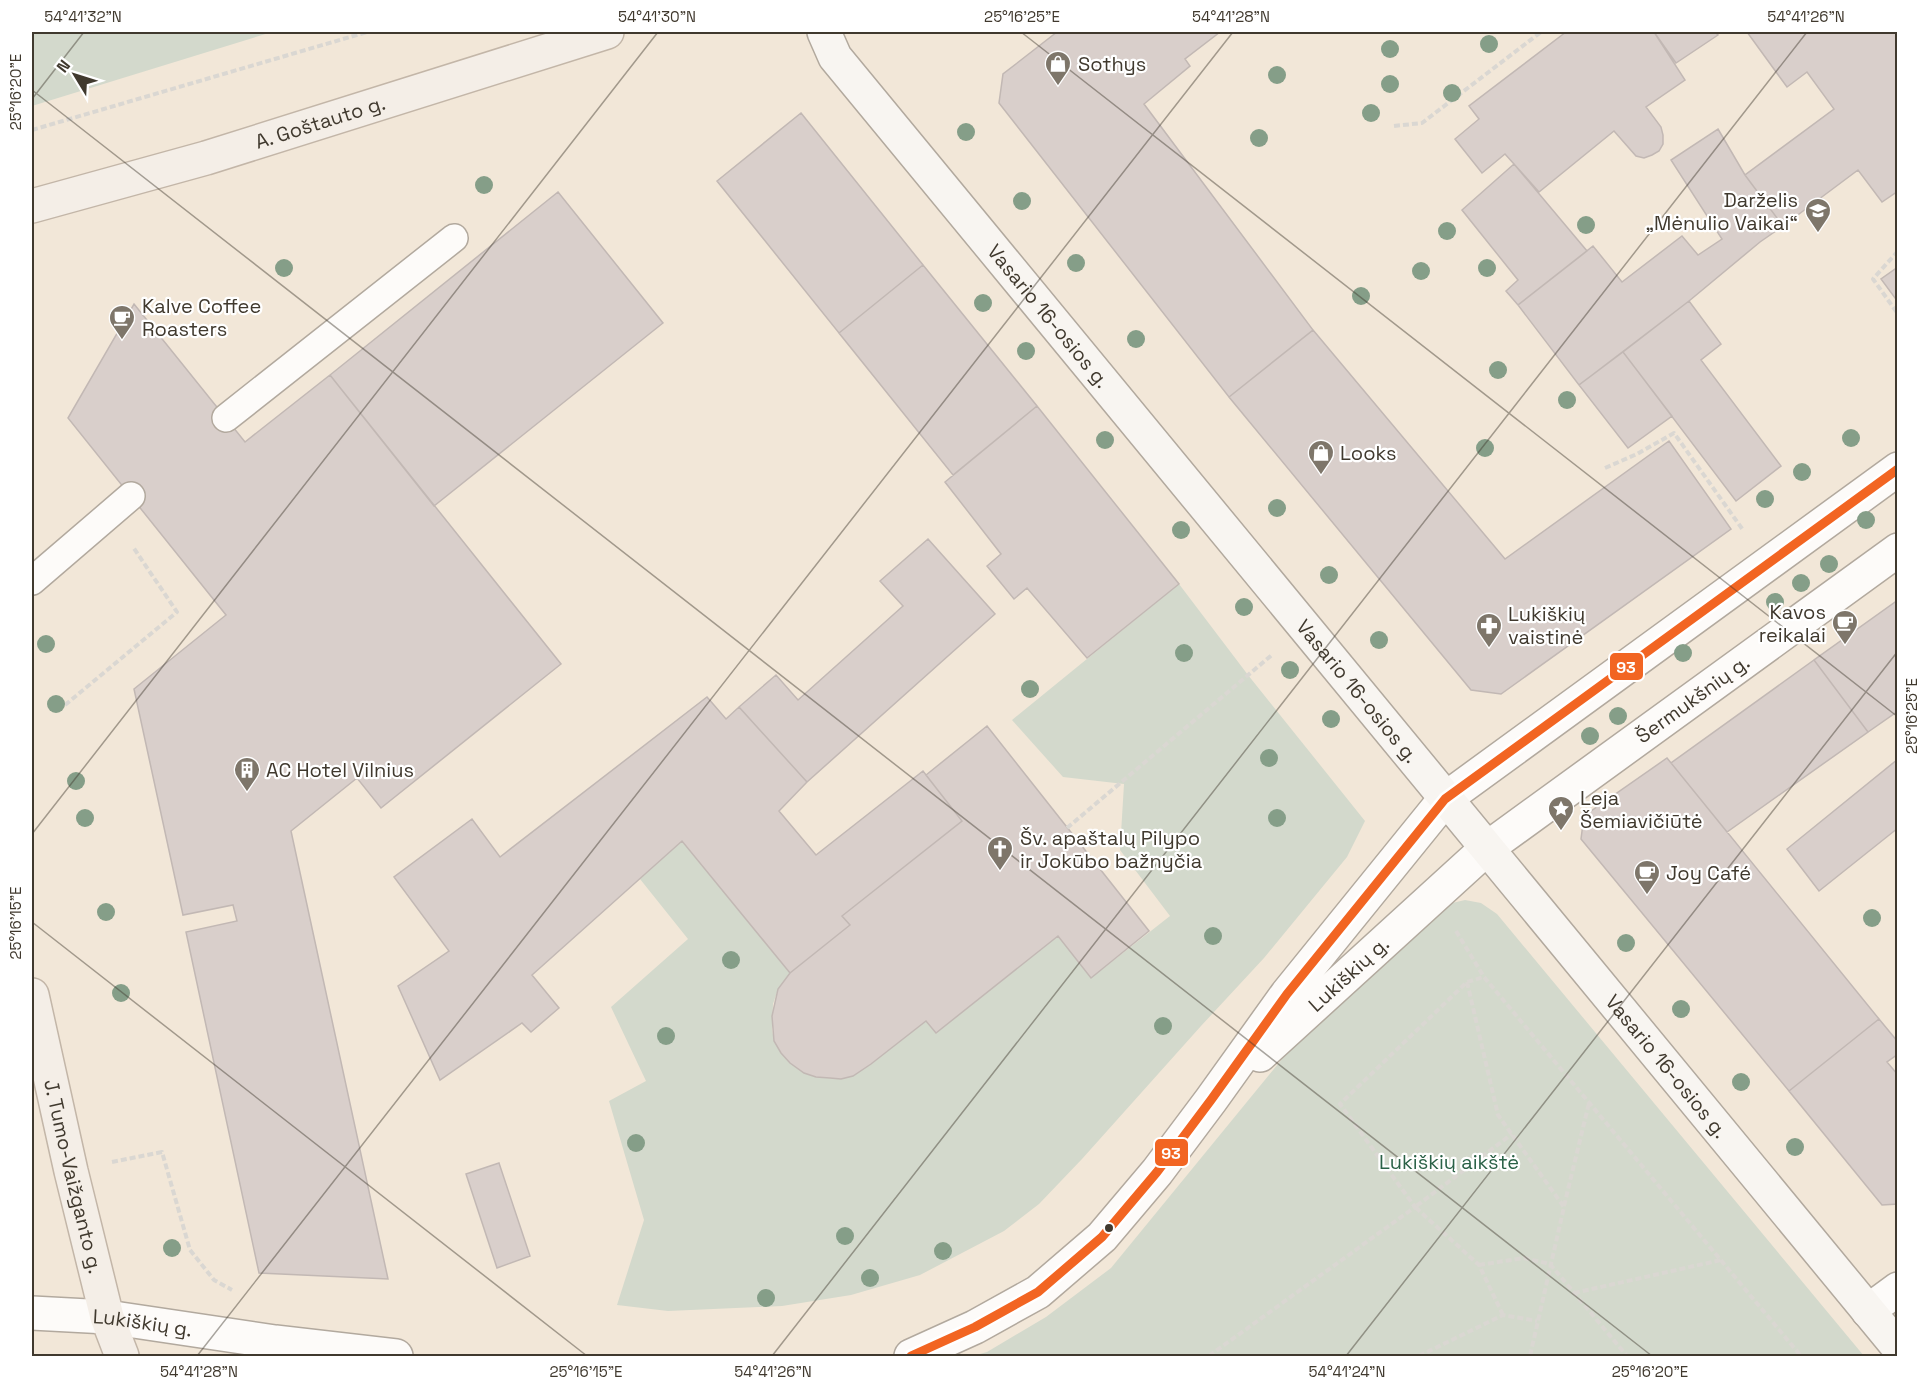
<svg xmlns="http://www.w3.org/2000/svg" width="1929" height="1388" viewBox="0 0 1929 1388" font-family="'Space Grotesk',sans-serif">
<rect width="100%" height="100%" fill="#f2e7d8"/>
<path fill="#d3d9cc" d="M32,32H272L32,106Z
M1179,584L1248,675L1365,821L1347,857L1264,958L1201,1026L1082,1159L1039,1204L1004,1231L920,1275L851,1295L782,1306L668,1311L617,1305L644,1220L609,1101L646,1081L611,1007L688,939L640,879L682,841L790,973L778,989L773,1004L772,1029L774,1041L781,1053L816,1077L841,1079L853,1076L871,1064L926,1021L936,1033L1058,936L1091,978L1170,916L1120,850L1124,784L1063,777L1012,720Z
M1465,900L1481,903L1497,914L1864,1356H973L987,1352L1046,1317L1111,1268L1305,1031L1448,904Z"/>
<path fill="#d9cfcb" stroke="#c2b8b4" stroke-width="1.5" d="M1057,32H1220L1185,59L1190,66L1144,104L1313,330L1229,397L999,103L1003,74Z
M1566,32H1654L1685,80L1646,107L1661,127L1663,135V144L1659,151L1652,155L1644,158L1636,156L1614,131L1539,192L1505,154L1482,173L1455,139L1479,119L1469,106Z
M1654,32H1715L1718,35L1676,63Z
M1747,32H1897L1898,191L1882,202L1858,170L1783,226L1745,175L1834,109L1807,72L1787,87Z
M801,113L923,265L839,333L717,181Z
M1718,129L1745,175L1783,226L1760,242L1689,301L1579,385L1518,305L1593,246L1622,282L1682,236L1698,255L1722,239L1671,160Z
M1514,164L1587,251L1518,305L1506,291L1518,280L1462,210Z
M558,192L663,323L434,506L330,375Z
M923,265L1037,406L953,475L839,333Z
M1898,267V302L1881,279Z
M1689,301L1721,344L1701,360L1781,466L1736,501L1623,352Z
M134,304L245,442L330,375L561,664L381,808L357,778L291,831L388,1279L259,1273L186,932L237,921L233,905L183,915L134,689L226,615L68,418Z
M1313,330L1505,559L1669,441L1731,529L1501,694L1471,690L1229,397Z
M1623,352L1672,416L1628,448L1579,385Z
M1037,406L1179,584L1087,658L1027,588L1014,599L987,566L1001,554L945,482Z
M928,539L995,614L807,782L739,707L776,675L798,700L903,606L880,581Z
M1898,600V711L1868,732L1814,660Z
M1814,660L1868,732L1727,832L1671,763Z
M707,697L726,719L739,707L807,782L779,811L816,855L923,771L962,821L842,916L850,925L790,973L682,841L532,975L559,1008L531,1032L522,1023L440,1080L398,986L449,951L394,877L472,819L500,857Z
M987,726L1149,931L1091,978L1058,936L936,1033L926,1021L871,1064L853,1076L841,1079L830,1078L816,1077L804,1073L790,1063L781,1053L774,1041L772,1016L778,989L790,973L850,925L842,916L962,821L926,775Z
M1667,758L1879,1019L1789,1091L1581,839L1584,816Z
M1898,759V828L1819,891L1787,849Z
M1879,1019L1898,1042V1054L1887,1062L1898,1075V1204L1882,1205L1789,1091Z
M499,1163L530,1256L497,1268L466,1174Z"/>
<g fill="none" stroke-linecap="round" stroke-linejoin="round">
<defs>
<path id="service" d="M226,418L454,238
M32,581L131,496"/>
<g id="minor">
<path id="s1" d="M1260,1055L1486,849L1898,550"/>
<path d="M1868,1311L1898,1289"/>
<path id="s2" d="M32,1313L107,1317L275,1342L396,1356"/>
<path d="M911,1356L975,1327L1038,1292L1102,1237L1157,1172L1211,1100L1287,994L1445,799L1898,469"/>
</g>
<g id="secondary">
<path id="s3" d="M824,32L835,57L1898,1347"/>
</g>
<g id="primary">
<path id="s4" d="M32,206L206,158L607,32"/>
<path id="s5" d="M32,995L71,1171L107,1317L122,1356"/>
</g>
</defs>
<use href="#service" stroke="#b2a99e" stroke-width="30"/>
<use href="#minor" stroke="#b2a99e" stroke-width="36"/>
<use href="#secondary" stroke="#b2a99e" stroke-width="36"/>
<use href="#primary" stroke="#c3b6a8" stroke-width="36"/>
<path stroke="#dad7d2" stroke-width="4" stroke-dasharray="6 3" stroke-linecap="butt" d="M1394,126L1422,123L1541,32
M32,130L367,32
M1898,251L1873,279L1898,314
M1605,468L1637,454L1674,433L1743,530
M65,705L177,612L133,547
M1067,828L1273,654
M1456,931L1484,977L1801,1356
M1467,982L1498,1115L1564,1207L1530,1356
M112,1162L162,1152L190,1250L214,1280L232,1290
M1564,1206L1589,1103
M1479,1265L1524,1258L1550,1264L1627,1356
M1574,1293L1721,1260
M1503,1315L1479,1265L1415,1207L1512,1134
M1209,1356L1415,1207L1340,1104L1467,982L1484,977
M1419,1356L1503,1315L1537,1321"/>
<use href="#service" stroke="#fdfbf9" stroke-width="27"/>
<use href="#minor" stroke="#fdfbf9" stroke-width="33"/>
<use href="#secondary" stroke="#f8f5f1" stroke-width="33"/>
<use href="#primary" stroke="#f4eee7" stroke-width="33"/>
<defs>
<path id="bus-1" d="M911,1356L975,1327L1038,1292L1102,1237L1157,1172L1211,1100L1287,994L1445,799L1898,469"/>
</defs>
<use href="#bus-1" stroke="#fff" stroke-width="14"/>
<use href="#bus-1" stroke="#f26522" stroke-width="9"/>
</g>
<g fill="#859e88">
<circle cx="1489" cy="44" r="9"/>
<circle cx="1390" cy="49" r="9"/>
<circle cx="1277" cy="75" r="9"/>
<circle cx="1390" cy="84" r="9"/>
<circle cx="1452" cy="93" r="9"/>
<circle cx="1371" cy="113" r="9"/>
<circle cx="966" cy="132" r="9"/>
<circle cx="1259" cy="138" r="9"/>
<circle cx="484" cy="185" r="9"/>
<circle cx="1022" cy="201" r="9"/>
<circle cx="1586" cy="225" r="9"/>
<circle cx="1447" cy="231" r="9"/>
<circle cx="1076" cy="263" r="9"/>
<circle cx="284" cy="268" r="9"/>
<circle cx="1487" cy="268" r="9"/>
<circle cx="1421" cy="271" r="9"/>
<circle cx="1361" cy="296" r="9"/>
<circle cx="983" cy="303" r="9"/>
<circle cx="1136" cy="339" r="9"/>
<circle cx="1026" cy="351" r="9"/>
<circle cx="1498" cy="370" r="9"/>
<circle cx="1567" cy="400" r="9"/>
<circle cx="1851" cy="438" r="9"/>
<circle cx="1105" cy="440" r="9"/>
<circle cx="1485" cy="448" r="9"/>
<circle cx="1802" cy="472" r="9"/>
<circle cx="1765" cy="499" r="9"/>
<circle cx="1277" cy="508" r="9"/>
<circle cx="1866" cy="520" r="9"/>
<circle cx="1181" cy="530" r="9"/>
<circle cx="1829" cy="564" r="9"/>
<circle cx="1329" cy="575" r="9"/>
<circle cx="1801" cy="583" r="9"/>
<circle cx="1775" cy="602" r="9"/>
<circle cx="1244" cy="607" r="9"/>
<circle cx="1379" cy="640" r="9"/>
<circle cx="46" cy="644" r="9"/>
<circle cx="1184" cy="653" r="9"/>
<circle cx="1683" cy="653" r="9"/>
<circle cx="1290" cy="670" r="9"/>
<circle cx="1030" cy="689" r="9"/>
<circle cx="56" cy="704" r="9"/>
<circle cx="1618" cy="716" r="9"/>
<circle cx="1331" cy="719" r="9"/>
<circle cx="1590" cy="736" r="9"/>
<circle cx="1269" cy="758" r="9"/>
<circle cx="76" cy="781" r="9"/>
<circle cx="85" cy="818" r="9"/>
<circle cx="1277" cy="818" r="9"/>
<circle cx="106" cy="912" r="9"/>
<circle cx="1872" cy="918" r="9"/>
<circle cx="1213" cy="936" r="9"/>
<circle cx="1626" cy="943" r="9"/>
<circle cx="731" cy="960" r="9"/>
<circle cx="121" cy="993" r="9"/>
<circle cx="1681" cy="1009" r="9"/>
<circle cx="1163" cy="1026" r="9"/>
<circle cx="666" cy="1036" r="9"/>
<circle cx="1741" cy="1082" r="9"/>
<circle cx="636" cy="1143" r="9"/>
<circle cx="1795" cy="1147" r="9"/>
<circle cx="845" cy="1236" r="9"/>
<circle cx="172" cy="1248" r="9"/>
<circle cx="943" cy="1251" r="9"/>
<circle cx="870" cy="1278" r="9"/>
<circle cx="766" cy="1298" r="9"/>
</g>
<path fill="none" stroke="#40392e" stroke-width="1.5" stroke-opacity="0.45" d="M1021,32L1898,717M32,90L1652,1356M32,99L84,32M32,834L658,32M32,922L587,1356M197,1356L1233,32M772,1356L1807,32M1346,1356L1898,651"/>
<defs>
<symbol id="shop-pin" viewBox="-11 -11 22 30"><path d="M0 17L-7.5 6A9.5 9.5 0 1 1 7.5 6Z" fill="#7e766a" stroke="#fff"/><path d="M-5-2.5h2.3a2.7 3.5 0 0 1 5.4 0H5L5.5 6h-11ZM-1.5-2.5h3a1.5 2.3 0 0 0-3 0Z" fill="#fff"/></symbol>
<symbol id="school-pin" viewBox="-11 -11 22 30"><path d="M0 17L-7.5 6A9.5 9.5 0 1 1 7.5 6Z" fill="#7e766a" stroke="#fff"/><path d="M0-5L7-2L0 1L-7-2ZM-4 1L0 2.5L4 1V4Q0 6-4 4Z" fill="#fff"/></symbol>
<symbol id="cafe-pin" viewBox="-11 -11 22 30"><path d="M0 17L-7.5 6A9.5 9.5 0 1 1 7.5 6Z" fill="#7e766a" stroke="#fff"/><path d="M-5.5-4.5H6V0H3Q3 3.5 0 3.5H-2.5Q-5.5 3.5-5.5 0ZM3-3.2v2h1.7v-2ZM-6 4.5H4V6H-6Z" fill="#fff"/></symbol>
<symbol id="pharmacy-pin" viewBox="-11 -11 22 30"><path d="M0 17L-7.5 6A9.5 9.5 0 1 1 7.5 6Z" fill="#7e766a" stroke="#fff"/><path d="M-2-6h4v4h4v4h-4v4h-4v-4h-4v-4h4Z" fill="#fff"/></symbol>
<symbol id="building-pin" viewBox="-11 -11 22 30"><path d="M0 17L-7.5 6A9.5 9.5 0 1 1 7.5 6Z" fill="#7e766a" stroke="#fff"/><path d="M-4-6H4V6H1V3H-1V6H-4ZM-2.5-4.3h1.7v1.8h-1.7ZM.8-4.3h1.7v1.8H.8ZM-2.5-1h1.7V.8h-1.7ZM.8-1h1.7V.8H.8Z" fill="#fff"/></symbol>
<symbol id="sight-pin" viewBox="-11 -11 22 30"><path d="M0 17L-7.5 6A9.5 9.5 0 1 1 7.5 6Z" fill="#7e766a" stroke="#fff"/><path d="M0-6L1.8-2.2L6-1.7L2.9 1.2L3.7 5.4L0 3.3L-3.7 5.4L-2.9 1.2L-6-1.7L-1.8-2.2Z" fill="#fff"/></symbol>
<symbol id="church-pin" viewBox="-11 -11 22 30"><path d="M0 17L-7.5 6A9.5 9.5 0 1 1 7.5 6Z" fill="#7e766a" stroke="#fff"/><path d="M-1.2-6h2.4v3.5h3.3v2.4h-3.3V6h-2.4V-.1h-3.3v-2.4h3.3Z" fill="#fff"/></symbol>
</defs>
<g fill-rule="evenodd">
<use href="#shop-pin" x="1043" y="49" width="30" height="40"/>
<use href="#school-pin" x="1803" y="196" width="30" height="40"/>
<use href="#cafe-pin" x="107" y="303" width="30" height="40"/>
<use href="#shop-pin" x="1306" y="438" width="30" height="40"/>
<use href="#cafe-pin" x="1830" y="608" width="30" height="40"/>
<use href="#pharmacy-pin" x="1474" y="611" width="30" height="40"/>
<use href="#building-pin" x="232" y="755" width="30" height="40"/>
<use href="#sight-pin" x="1546" y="794" width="30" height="40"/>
<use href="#church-pin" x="985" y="834" width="30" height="40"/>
<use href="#cafe-pin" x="1632" y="858" width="30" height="40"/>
</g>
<circle fill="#40392e" stroke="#fff" stroke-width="2" cx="1109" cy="1228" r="5"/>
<g text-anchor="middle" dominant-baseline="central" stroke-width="4.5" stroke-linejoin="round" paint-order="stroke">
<g font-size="20" fill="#40392e" stroke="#fff" text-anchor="start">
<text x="1078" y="64">Sothys</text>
<text x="1798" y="200" text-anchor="end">Darželis<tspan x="1798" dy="23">„Mėnulio Vaikai“</tspan></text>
<text x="142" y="306">Kalve Coffee<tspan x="142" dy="23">Roasters</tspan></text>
<text x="1340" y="453">Looks</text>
<text x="1826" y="612" text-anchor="end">Kavos<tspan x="1826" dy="23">reikalai</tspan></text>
<text x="1508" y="614">Lukiškių<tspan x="1508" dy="23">vaistinė</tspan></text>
<text x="266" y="770">AC Hotel Vilnius</text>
<text x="1580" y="798">Leja<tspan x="1580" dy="23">Šemiavičiūtė</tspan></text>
<text x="1020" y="838">Šv. apaštalų Pilypo<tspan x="1020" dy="23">ir Jokūbo bažnyčia</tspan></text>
<text x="1666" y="873">Joy Café</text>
</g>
<g font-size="20" fill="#40392e" stroke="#fff">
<text stroke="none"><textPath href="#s4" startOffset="300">A. Goštauto g.</textPath></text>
<text stroke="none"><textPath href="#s3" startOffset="363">Vasario 16-osios g.</textPath></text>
<text stroke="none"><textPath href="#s3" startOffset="849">Vasario 16-osios g.</textPath></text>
<text stroke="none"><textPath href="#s1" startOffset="561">Šermukšnių g.</textPath></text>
<text stroke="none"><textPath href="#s1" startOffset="120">Lukiškių g.</textPath></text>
<text stroke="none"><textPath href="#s3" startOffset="1335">Vasario 16-osios g.</textPath></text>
<text stroke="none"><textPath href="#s5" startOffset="186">J. Tumo-Vaižganto g.</textPath></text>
<text stroke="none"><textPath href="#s2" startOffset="111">Lukiškių g.</textPath></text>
</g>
<g font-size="20" fill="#2b6247" stroke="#fff">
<text x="1449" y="1162">Lukiškių aikštė</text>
</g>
</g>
<g stroke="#fff" stroke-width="2">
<rect x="1609" y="652" width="35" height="29" rx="6" fill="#f26522"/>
<rect x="1154" y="1138" width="35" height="29" rx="6" fill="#f26522"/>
</g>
<g font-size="16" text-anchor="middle" font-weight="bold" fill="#fff">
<text x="1626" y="673">93</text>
<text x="1171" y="1159">93</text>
</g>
<rect width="1929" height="1388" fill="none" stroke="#ffffff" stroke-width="66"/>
<g transform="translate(75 75) rotate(308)" stroke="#ffffff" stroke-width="4.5" paint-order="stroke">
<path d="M0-4.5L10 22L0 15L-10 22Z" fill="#40392e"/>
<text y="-9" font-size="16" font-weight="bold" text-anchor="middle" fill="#40392e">N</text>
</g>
<rect x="33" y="33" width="1863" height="1322" fill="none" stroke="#40392e" stroke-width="2"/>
<g font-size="15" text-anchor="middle" fill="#40392e">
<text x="83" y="22">54°41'32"N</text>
<text x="657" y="22">54°41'30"N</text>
<text x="1022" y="22">25°16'25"E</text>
<text x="1231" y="22">54°41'28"N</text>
<text x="1806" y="22">54°41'26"N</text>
<text transform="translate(16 92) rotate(-90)" y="5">25°16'20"E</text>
<text transform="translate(1912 716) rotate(-90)" y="5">25°16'25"E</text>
<text transform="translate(16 923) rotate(-90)" y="5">25°16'15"E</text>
<text x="199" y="1377">54°41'28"N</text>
<text x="586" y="1377">25°16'15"E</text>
<text x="773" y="1377">54°41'26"N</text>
<text x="1347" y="1377">54°41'24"N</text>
<text x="1650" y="1377">25°16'20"E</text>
</g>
</svg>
